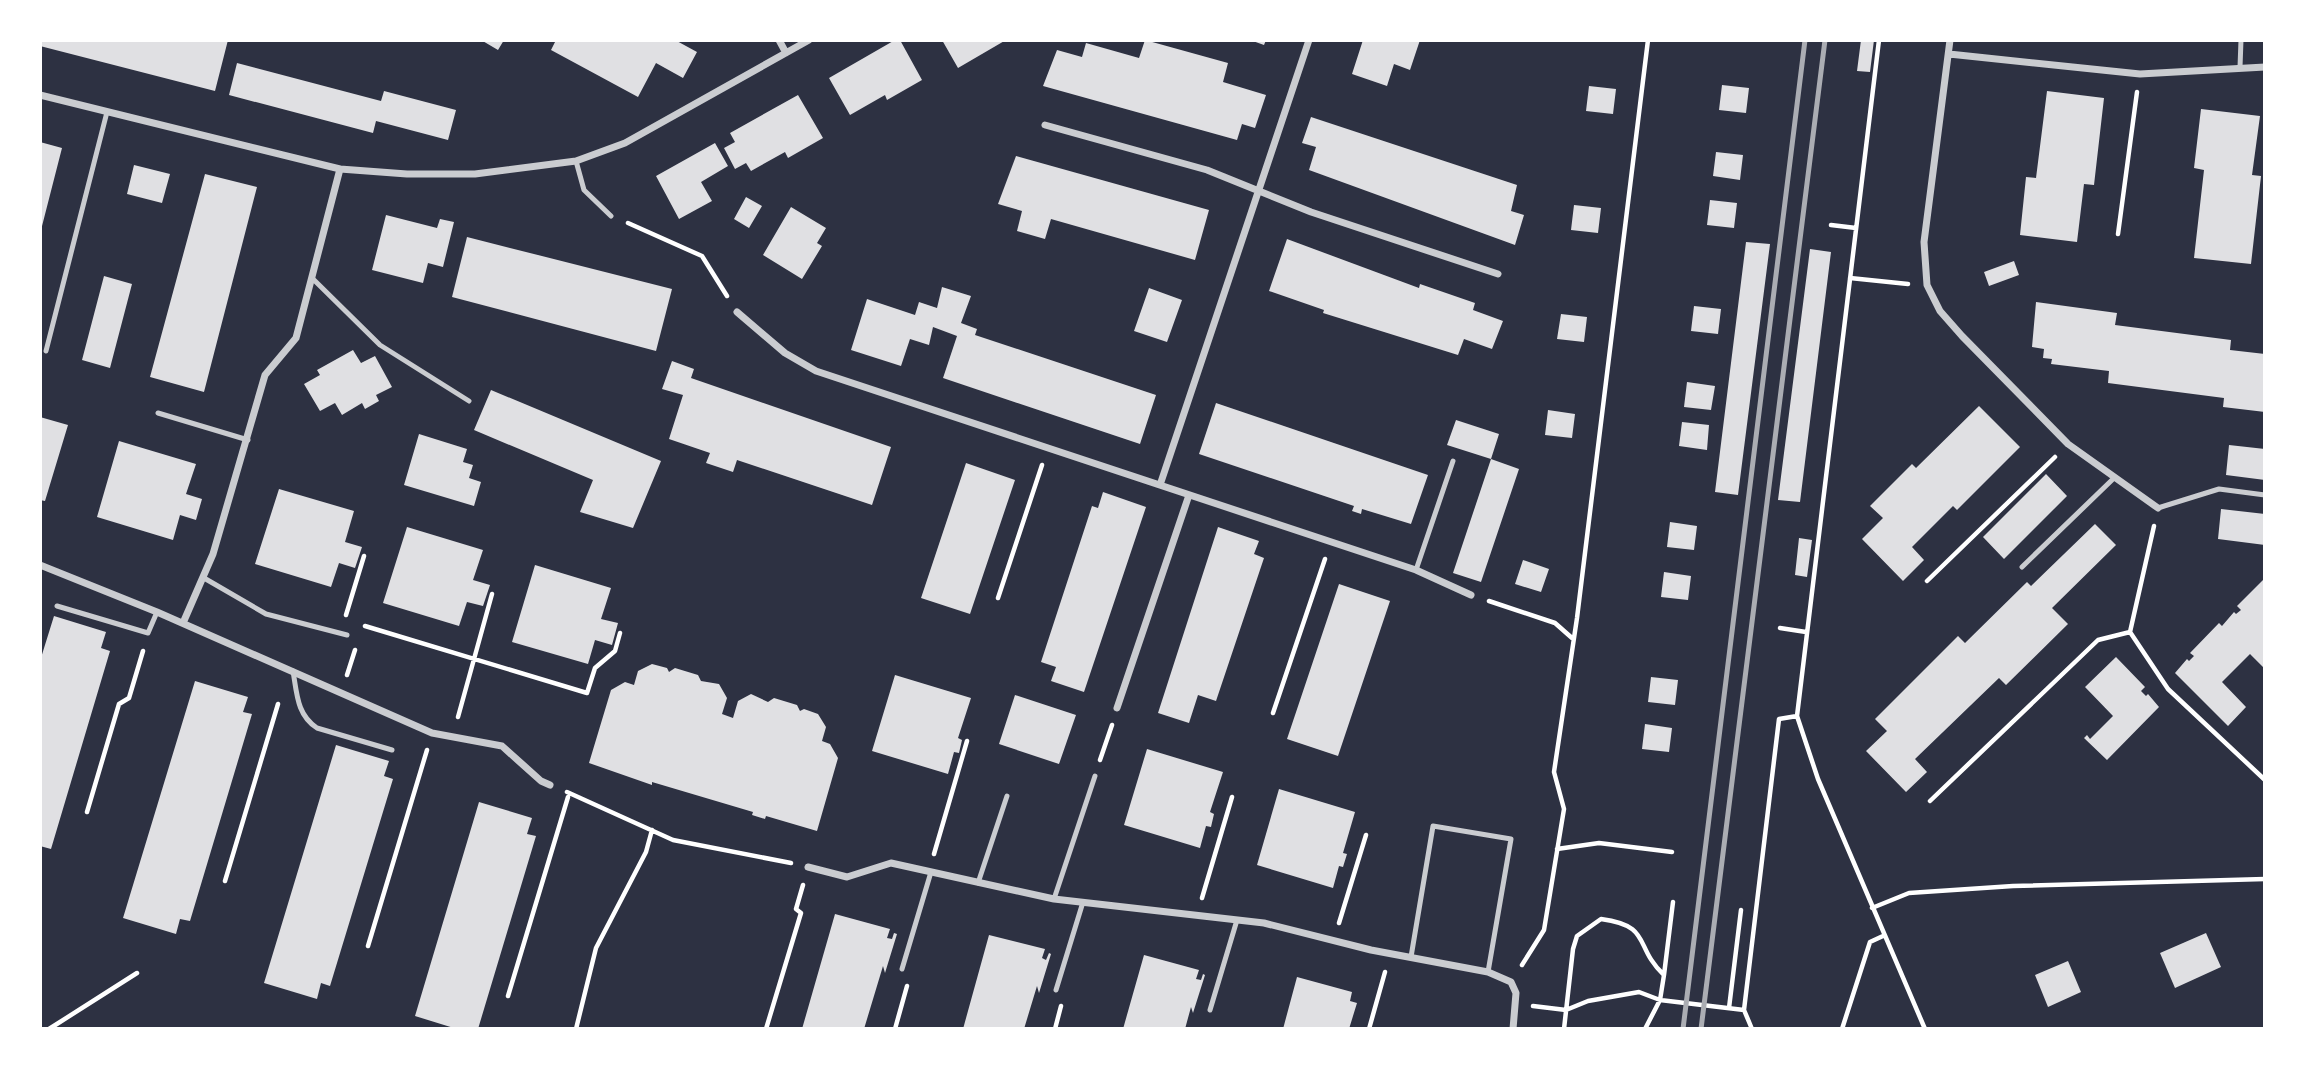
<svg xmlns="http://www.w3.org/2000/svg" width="2305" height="1069" viewBox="0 0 2305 1069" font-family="Figtree,sans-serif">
<rect width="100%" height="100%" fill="#2d3142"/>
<path fill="#e0e0e3" d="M40,40H228L215,91L40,46Z
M481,40H504L498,50Z
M556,40H675L697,52L683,78L656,63L638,97L551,50Z
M895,40H900L922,80L887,100L885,95L850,115L829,78Z
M942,40H1006L958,68Z
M1145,40L1228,63L1223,82L1266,95L1255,128L1242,124L1237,140L1043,86L1057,50L1082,57L1086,43L1139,58Z
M1250,40H1266L1264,45Z
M1363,40H1420L1410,70L1394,64L1387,86L1352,74Z
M1861,40H1874L1870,72L1857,71Z
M237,63L381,101L384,91L456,110L448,140L376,121L373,133L229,95Z
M1722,85L1749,88L1746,113L1719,110Z
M1589,86L1616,89L1613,114L1586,111Z
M2047,91L2104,98L2094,185L2084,184L2077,242L2020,235L2026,177L2036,178Z
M798,95L823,138L788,158L785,152L751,171L746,163L735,169L724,148L735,142L730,133Z
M2201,109L2260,116L2252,175L2261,176L2251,264L2194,258L2204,170L2194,168Z
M1311,117L1517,185L1511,211L1524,215L1515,245L1309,170L1316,147L1302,143Z
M40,142L62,148L41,230H40Z
M715,143L728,166L701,182L712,201L679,219L656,176Z
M1716,152L1743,155L1740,180L1713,176Z
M1016,156L1209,210L1195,260L1051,219L1045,239L1017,231L1022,211L998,204Z
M134,165L170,174L162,203L127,194Z
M205,174L257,187L204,392L150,377Z
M746,197L762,206L749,228L734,219Z
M1710,200L1737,203L1734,228L1707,225Z
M1574,205L1601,208L1598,233L1571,230Z
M791,207L826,228L817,243L822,246L802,279L763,255Z
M386,215L437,228L440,219L454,222L443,267L428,263L423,283L372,270Z
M467,237L672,289L656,351L452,297Z
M1287,239L1419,288L1420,284L1475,303L1473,310L1503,321L1492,349L1464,339L1458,355L1323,313L1324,310L1269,291Z
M1746,242L1770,244L1738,495L1715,492Z
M1810,249L1831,252L1800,502L1778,500Z
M2014,261L2019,275L1989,286L1984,272Z
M104,276L132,284L110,368L82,360Z
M942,287L971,296L961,323L977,329L975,335L1156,395L1140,444L943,378L957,336L933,327L929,345L910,339L901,366L851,350L867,299L915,315L919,302L937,308Z
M1149,288L1182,300L1167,342L1134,331Z
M2036,302L2117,313L2115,325L2231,340L2230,350L2265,354V412L2223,407L2224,398L2108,383L2109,371L2051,364L2052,359L2043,358L2044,349L2032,347Z
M1694,306L1721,309L1718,334L1691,331Z
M1561,314L1587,317L1584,342L1557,339Z
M353,350L361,363L375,356L392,387L376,395L379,401L365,409L362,403L342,415L335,403L320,411L304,384L320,375L317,370Z
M672,361L694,369L691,378L891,447L872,505L737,460L733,472L706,463L710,453L669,439L683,395L662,389Z
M1687,382L1715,386L1711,410L1684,407Z
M491,390L661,461L633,528L580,512L593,480L474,430Z
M1216,403L1428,475L1411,524L1362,509L1361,514L1352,511L1354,506L1199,454Z
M1979,406L2020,447L1957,510L1953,506L1912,547L1924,560L1903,581L1862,539L1883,518L1870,506L1912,464L1916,468Z
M1548,410L1575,414L1572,438L1545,435Z
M40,417L68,425L45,501L40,500Z
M1456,420L1499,434L1491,459L1447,445Z
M1682,422L1709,425L1707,450L1679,446Z
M419,434L467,449L463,462L473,465L469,478L481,482L474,506L404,485Z
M119,441L196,464L186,494L202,499L196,520L180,515L173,540L97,517Z
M2229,445L2265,449V480L2226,475Z
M1491,459L1519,469L1481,582L1453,573Z
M966,463L1015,480L970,614L921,598Z
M2046,474L2067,496L2004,559L1983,537Z
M279,489L354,511L345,542L362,547L355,568L339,563L331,587L255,564Z
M1103,492L1146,507L1084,692L1051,681L1056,667L1041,662L1092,506L1098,508Z
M2221,509L2265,514V545L2218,539Z
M1670,522L1697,526L1694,550L1667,547Z
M2095,524L2116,545L2052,608L2068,624L2006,685L1999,678L1915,759L1927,772L1906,792L1866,751L1887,731L1875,719L1958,636L1965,643L2027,582L2031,586Z
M407,527L483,550L473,580L490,585L483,606L467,602L459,626L383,603Z
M1218,527L1259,541L1254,554L1264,558L1216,701L1198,695L1189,723L1158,713Z
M1799,538L1812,540L1807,577L1795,575Z
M1523,560L1549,569L1541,592L1515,584Z
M535,565L611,588L601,619L618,623L612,645L595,640L588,664L512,642Z
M1664,572L1691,576L1688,600L1661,597Z
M2265,578V669L2250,654L2222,682L2246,707L2228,726L2175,673L2187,659L2189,661L2194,656L2190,653L2219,623L2222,626L2234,612L2236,614L2241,610L2237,606Z
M1339,584L1390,601L1338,756L1287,739Z
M54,616L106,632L101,648L110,651L51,849L40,846V661Z
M2116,657L2145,687L2141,691L2146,696L2148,694L2159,707L2107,760L2084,738L2087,735L2090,739L2113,716L2085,687Z
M652,664L667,668L669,672L675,668L698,675L701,681L719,684L727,698L722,714L733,718L738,701L751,694L768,702L774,698L797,705L800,711L804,709L818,714L826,727L822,741L830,744L838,758L817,831L766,816L765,819L752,815L753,812L652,782V785L589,763L611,690L625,682L634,685L638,671Z
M895,675L971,698L958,738L962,740L959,753L954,752L948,774L872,751Z
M1651,677L1678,680L1675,705L1648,702Z
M195,681L248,697L243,712L252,714L190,921L180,919L176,934L123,918Z
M1015,695L1076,715L1059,764L999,744Z
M1645,724L1672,728L1669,752L1642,749Z
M336,745L389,761L384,776L393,779L330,986L321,983L317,999L264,983Z
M1147,749L1223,772L1210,812L1214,814L1211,827L1206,826L1200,848L1124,825Z
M1279,789L1355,812L1343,853L1347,854L1343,867L1339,866L1333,888L1257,865Z
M479,802L532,818L527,834L536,836L478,1029H457L415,1016Z
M835,914L890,929L887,938L892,939L894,933L897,934L885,973L883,966L864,1029H802Z
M2206,933L2221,967L2175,988L2160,953Z
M989,935L1045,949L1042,958L1046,960L1049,953L1051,954L1039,993L1037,986L1024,1029H963Z
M1144,955L1199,970L1196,979L1201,980L1203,974L1205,975L1193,1013L1191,1007L1185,1029H1123Z
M2068,961L2081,992L2048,1007L2035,975Z
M1297,977L1352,992L1350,1001L1357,1003L1349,1029H1283Z"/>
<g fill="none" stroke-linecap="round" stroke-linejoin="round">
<path stroke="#fff" stroke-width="4.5" d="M628,223L702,256L727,296
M1831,225L1856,228
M2118,234L2137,92
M1850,278L1908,284
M2154,526L2130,632L2168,689L2265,780
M1927,581L2055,457
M998,598L1042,465
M1489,601L1555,623L1572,638
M346,615L364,556
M365,626L587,693L595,668L615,651L620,633
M1780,628L1806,632
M347,675L355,650
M1273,713L1325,559
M1797,716L1818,779L1925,1029
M458,717L492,594
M1100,760L1112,725
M567,792L673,840L791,863
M1930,801L2098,640L2130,632
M87,812L119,704L129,698L143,651
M1557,849L1599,843L1672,852
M934,854L967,741
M225,881L278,704
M1202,898L1232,797
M1872,908L1909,893L2013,886L2265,879
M1339,923L1366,835
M368,946L427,750
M1522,965L1544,930L1564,809L1554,772L1577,618L1648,40
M1664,975L1673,902
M508,996L568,797
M1533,1006L1566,1010L1588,1001L1639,992L1660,1000L1744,1010
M1729,1008L1741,910
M49,1029L137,973
M576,1029L596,948L646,852L652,830
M766,1029L801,913L796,909L803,885
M895,1029L907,986
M1055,1029L1061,1006
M1369,1029L1385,972
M1564,1029L1573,949L1577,936L1601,919C1653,926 1633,946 1664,975L1660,1000L1645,1029
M1752,1029L1744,1010L1779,719L1797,716L1879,40
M1842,1029L1870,942L1883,936"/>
<path stroke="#caccd0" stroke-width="5" d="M2240,67L2241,40
M576,161L584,190L611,216
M312,278L380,345L469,401
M46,351L107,112
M158,413L248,440
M2158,508L2219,489L2265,495
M2022,567L2113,479
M1416,570L1453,461
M204,578L266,614L347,635
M57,606L148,633L157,612
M293,671C297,694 297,715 317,728L392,750
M978,883L1007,796
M1054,899L1095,776
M1411,957L1433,826L1511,839L1488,972
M902,969L931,872
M1056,990L1083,902
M1210,1010L1237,920"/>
<path stroke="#caccd0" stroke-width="7" d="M779,40L786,53
M1950,40L1924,242L1927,285L1940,311L1962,336L2068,444L2158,508
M1949,54L2140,74L2265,67
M40,95L340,169L407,174H475L576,161L625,143L809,40
M1045,125L1207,170L1311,212L1498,274
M737,312L785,353L816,371L1416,570L1471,595
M1160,485L1309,40
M40,565L157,612L432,733L502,746L541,781L550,785
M183,623L213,554L265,375L296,338L340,169
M1117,708L1189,495
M808,867L847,877L891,863L1054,899L1264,923L1371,950L1488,972L1511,982L1516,993L1513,1029"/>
<path stroke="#abadb3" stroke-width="5" d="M1683,1029L1805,40
M1701,1029L1825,40"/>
</g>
<rect width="2305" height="1069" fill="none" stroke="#ffffff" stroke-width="84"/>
</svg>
